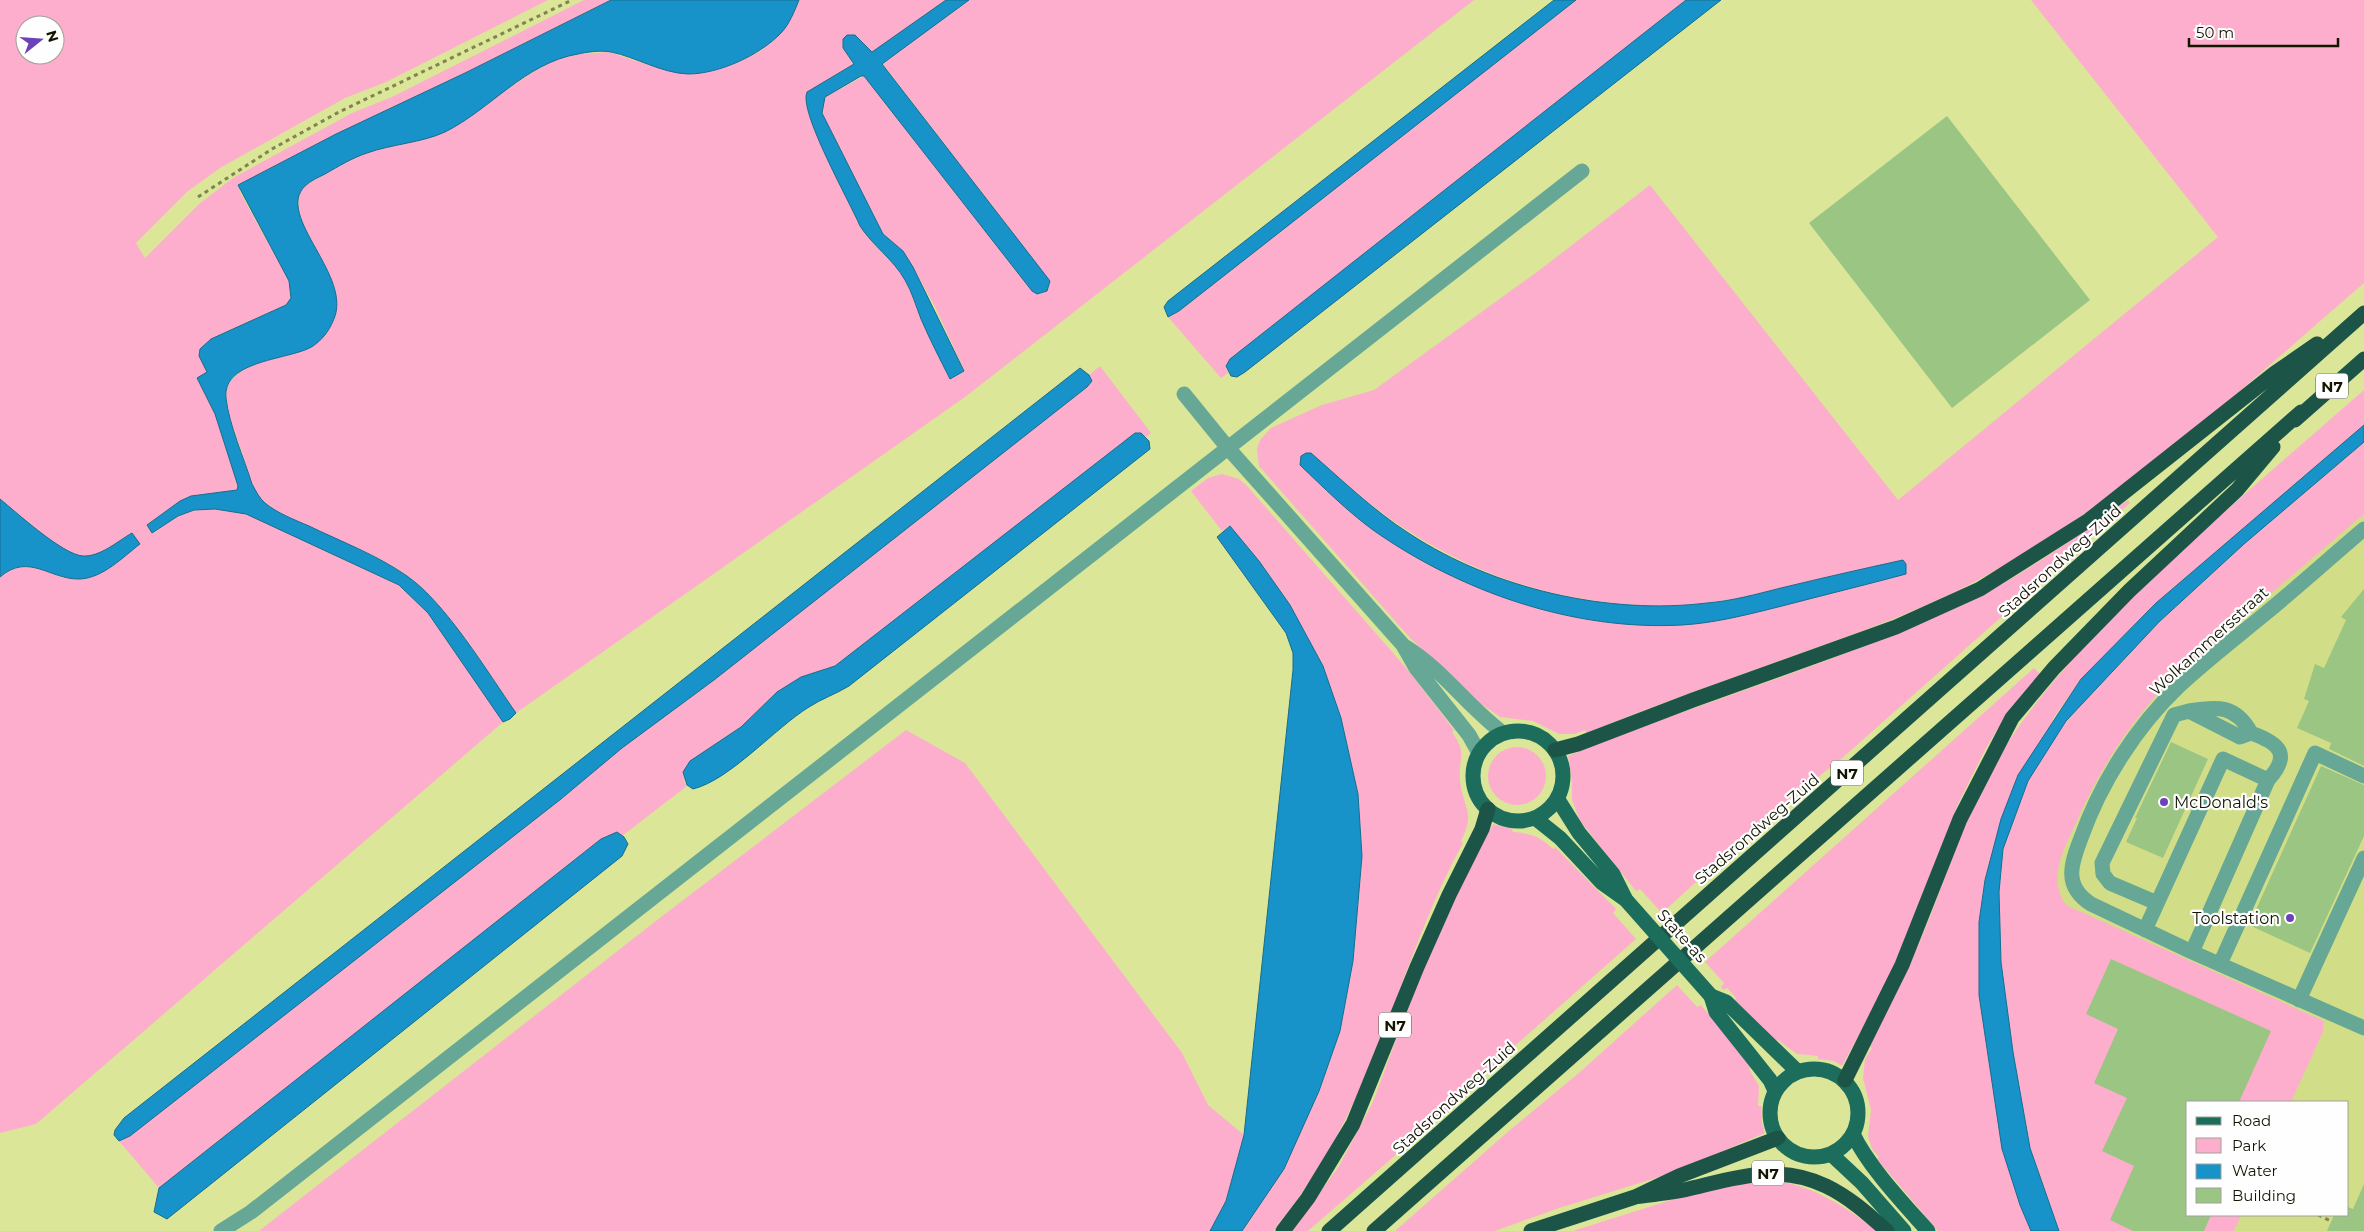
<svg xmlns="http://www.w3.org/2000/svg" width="2364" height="1231" viewBox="0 0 2364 1231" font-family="Montserrat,sans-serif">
<rect width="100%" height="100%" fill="#dbe698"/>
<path fill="#d2de87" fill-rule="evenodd" d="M2364,433V1231H2045L1998,851ZM2188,1102H2348V1215H2188Z"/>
<path fill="#fdaecd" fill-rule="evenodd" d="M0,0H548L386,82L345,98L220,168L188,191L136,243L145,258L199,204L233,178L352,113L392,97L584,0H611L465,73L336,134L239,185L240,192L289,281L291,298L286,305L211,339L200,356L207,372L197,378L215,414L238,486L237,490L191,496L180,501L147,525L153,533L178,516L194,510L215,509L246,514L399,585L428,613L503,722L36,1124L0,1133V577C20,560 41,568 63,578L132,534C118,542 100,557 83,556C63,555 17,512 0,499ZM25,25H55V55H25Z
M799,0H946L872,52L860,39L843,48L854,64L807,92C798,111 850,202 860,226C873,247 893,259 905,280C912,292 916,306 921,319C930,340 940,359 951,378L964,370L935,307L913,267L903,251L883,234L822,113L825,97L864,76L1032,291H1047L1050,281L882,63L969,0H1474L965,397L516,713C486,670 450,608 409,577C366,545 311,535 268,505C251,494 247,469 242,452C236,435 226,415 226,397C224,364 288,354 311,347L303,226L298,210L299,195L304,186L346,162L368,152L441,133L550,61L579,54L609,52L652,66L688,74L713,70L741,61L762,50L783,31Z
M1576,0H1686L1226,366L1228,373L1221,378L1168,317L1179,311Z
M2031,0H2364V283C2241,389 2121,502 1978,580C1924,609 1865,630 1809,650C1734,677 1660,703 1586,733L1585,730L1575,734H1559L1533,721L1500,717L1480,703L1411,639L1259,466L1257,449L1260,440L1271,428L1322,405L1374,390L1541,269L1650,185L1898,500L2218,237ZM1334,473C1419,552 1521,599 1637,605C1660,606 1683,606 1706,604C1713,603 1724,599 1732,600C1739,601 1749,609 1755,612L1682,625L1619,623L1566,615L1522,603L1437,569L1373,529Z
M1100,366L1151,433L1146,437L1141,433H1135L835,666L801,677L777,692L741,727L690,761L684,781L687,786L622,836L617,832L601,839L159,1188L119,1141L130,1136L561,799L622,748L714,680L1092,381L1089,375Z
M2364,390V425L2156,603L2081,679L2053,719L1985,880L1979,922V995L1990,1065L2020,1205L2031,1231H1938L1877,1159L1879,1157L1872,1149L1868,1136L1871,1110L1863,1078L1865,1059L1872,1048L1869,1046C1891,1004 1912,962 1930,917C1952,861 1970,803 2002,752C2041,689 2092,637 2144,586C2215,518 2290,455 2364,390Z
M2364,442V514L2170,680C2128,726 2101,766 2076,823C2064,849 2047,878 2066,905L2324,1021L2323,1032L2291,1102H2188V1215H2241L2234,1231H2059L2030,1148L2013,1052L2001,962L1999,892L2003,849L2028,781L2066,721L2159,622L2244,544Z
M1222,474L1239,479L1247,486L1407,669L1454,730L1452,732C1468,754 1458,757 1460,781C1463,808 1476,812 1461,841L1463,843C1421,919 1398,1003 1363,1082C1340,1135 1310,1186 1273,1231H1242L1284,1169L1319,1091L1340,1031L1353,961L1362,856L1358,794L1341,718L1323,666L1290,605L1259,561L1230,526L1222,531L1191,491L1208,478Z
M2128,500L2130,503L1840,760L1774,811L1662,913L1640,889L1636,891L1580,821L1572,800V782L1568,756C1702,701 1843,662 1973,599C2028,572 2078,536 2128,500Z
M2034,668L2040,674L1997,730L1985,750L1959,802L1896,962L1878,1000L1842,1066L1834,1061L1818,1059V1056L1797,1054L1778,1040L1775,1042L1734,1001L1736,998L1727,988L1723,990L1721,987L1724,983L1705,962Z
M906,730L965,763L1182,1053L1208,1105L1244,1135L1226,1201L1210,1231H259L661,917Z
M1488 776a29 29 0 1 1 58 0a29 29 0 1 1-58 0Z
M1493,824L1512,829L1513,832C1530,833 1541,837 1553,849L1555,847L1616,909L1613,913L1636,939L1509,1051L1452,1106L1308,1231H1292L1339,1166L1373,1102L1422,969L1467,868Z
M1677,985L1697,1007L1701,1005L1752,1067L1749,1069L1759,1086L1758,1106H1761L1762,1123L1765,1133L1669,1174L1559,1208L1495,1231H1395L1510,1130L1580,1072Z
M1774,1180C1815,1187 1845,1206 1877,1231H1573L1674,1199L1737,1182Z"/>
<path fill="#1793c9" stroke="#166d8d" d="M611,0H799C795,10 789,25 781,33C760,55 719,74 688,74C661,73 636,57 611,52C601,50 587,52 578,54C525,63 491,109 445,132C421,143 392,144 367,153C352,158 339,166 325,174C319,177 310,181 305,186C274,216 355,277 333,321C329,331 322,340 313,346C292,360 222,359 226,398C229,425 244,458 252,484C256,491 259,498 265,503C277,513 295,520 309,526C342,542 377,555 407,576C446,603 488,673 516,713L510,719L503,722L428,613L399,585L246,514L215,509L194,510L178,516L152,533L147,525L180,501L191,496L237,490L238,486L215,414L197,378L207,372L199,356L200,349L211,339L286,305L291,298L289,281L238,185L336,134L465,73Z
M946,0H969L882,64L1050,281L1047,291L1037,294L1032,291L864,76H861L825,97L822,113L883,234L903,251L913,267L964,371L950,379C940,359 930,340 921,319C916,306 912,292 905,280C893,259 873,246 860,226C850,202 798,111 807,92L854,64L843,48V39L847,35H855L872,52Z
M1554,0H1576L1179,311L1168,317L1164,307L1168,301Z
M1686,0H1721L1245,372L1237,377L1231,376L1226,366L1230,359Z
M1080,368L1089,375L1092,381L1087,387L714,680L622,748L561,799L130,1136L119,1141L114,1135L115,1130L124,1118Z
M2364,425V442L2244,544L2159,622L2066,721L2028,781L2003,849L1999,892L2001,962L2013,1052L2030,1148L2059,1231H2031L2020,1205L2002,1149L1979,995V922L1985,880L2001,819L2018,775L2081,679L2156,603Z
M1135,433H1141L1149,441L1150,449L849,686C836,694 821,699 809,707C775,728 730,780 693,789L687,785L683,772L690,761L741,727L777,692L801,677L835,666Z
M1306,453H1311C1343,481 1374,511 1410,534C1494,589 1608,615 1707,603C1732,601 1757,594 1781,588C1822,578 1862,569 1903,560L1906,564V574C1865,585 1824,595 1782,606C1750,614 1716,623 1682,625C1574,631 1461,592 1373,530C1347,511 1323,487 1300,465L1301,456Z
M0,499C16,512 63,555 83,556C100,557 118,541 132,533L140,544C123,557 103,578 80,579C50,580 29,552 0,577Z
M1230,526L1259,561L1290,605L1323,666L1341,718L1358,794L1362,856L1353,961L1340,1031L1319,1091L1284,1169L1242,1231H1210L1226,1201L1244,1135L1293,670V653L1286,633L1217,537Z
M617,832L624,837L628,844L622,856L167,1219L154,1212L159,1188L601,839Z"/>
<path fill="#9bc583" d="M1947,116L2090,300L1952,408L1809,223Z
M2364,589V766L2329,749L2331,743L2297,728L2309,701L2304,699L2315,664L2324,668L2346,620L2341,617Z
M2171,742L2208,759L2163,858L2126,842L2137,818H2135Z
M2321,766L2364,785V836L2310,953L2249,925Z
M2111,959L2271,1031L2239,1102H2188V1215H2211L2204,1231H2133L2110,1220L2134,1166L2102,1151L2127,1098L2094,1083L2118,1029L2086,1014Z
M2364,1184V1231H2327L2334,1215H2348V1207L2353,1209Z"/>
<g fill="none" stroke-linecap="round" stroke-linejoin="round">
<path stroke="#7e8551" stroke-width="3" stroke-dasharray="4 4" stroke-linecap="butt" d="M198,197L272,149L339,112L572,0
M2318,1215L2331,1221"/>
<path stroke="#66a795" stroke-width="15" d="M1184,394L1228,448L1403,645L1416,668L1469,735L1479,753
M2364,529C2331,557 2299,586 2266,613C2237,637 2207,660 2179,686C2136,727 2101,782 2081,838C2071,864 2063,886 2091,904L2192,952L2364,1028
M1406,647C1443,670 1468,707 1503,733
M2189,711C2217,706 2236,705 2251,733C2279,743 2292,754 2268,780
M2157,903L2110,883L2103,874L2102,863L2174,715L2189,711L2240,737L2251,733
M2145,930L2223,759L2268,780L2192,952
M2220,964L2315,753L2364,776
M2299,1000L2364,858
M221,1231L251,1212L1582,171"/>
<path stroke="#1d6d5c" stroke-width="15" d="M1473 776a45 45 0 1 1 90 0a45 45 0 1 1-90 0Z
M1557,798L1579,833L1613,874L1625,898
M1535,818L1560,838L1602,883L1626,900
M1711,996L1716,1012L1770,1080L1775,1091
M1711,996L1726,1002L1797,1071
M1770 1113a44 44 0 1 1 88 0a44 44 0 1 1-88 0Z
M1853,1134C1868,1166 1904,1204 1928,1231
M1831,1154L1862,1183L1904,1231"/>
<path stroke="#1c5548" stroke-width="15" d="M2295,420L2364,359
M1555,750L1578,744L1693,700L1896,627L1980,589L2089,520L2275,373L2317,344
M1845,1080L1902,965L1960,819L2012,718L2054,668L2129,591L2237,490L2273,447
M1635,1197C1651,1195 1668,1193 1684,1190C1733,1179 1776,1162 1826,1186C1849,1197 1868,1214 1887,1231
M1283,1231L1308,1198L1353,1124L1417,967L1449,895L1482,829L1488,809
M1329,1231L2364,313
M1374,1231L2301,412
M1531,1231L1635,1197L1679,1176L1778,1138"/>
<path stroke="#1d6d5c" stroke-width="15" d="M1626,900L1711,996"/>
</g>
<g fill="#6c42ba" stroke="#fefefe" stroke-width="2">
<circle cx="2164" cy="802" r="5"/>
<circle cx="2290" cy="918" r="5"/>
</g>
<g text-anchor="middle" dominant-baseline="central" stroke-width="4.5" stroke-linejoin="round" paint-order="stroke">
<g fill="#fefefe" stroke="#595b4c" stroke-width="1">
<rect x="2316" y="373.5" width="32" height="25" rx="4"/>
<rect x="1831" y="760.5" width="32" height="25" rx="4"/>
<rect x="1379" y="1012.5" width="32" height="25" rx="4"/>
<rect x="1752" y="1160.5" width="32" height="25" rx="4"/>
</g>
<g font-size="15" font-weight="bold" fill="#121500">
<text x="2332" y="386">N7</text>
<text x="1847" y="773">N7</text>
<text x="1395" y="1025">N7</text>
<text x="1768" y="1173">N7</text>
</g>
<g font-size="16" fill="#121500" stroke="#fefefe">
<text transform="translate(2060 561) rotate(-42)">Stadsrondweg-Zuid</text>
<text transform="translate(2209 641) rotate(-42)">Wolkammersstraat</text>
<text transform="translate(1757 829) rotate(-41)">Stadsrondweg-Zuid</text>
<text transform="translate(1682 936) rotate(48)">State-as</text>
<text transform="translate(1454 1098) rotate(-42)">Stadsrondweg-Zuid</text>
</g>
<g font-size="16" fill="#121500" stroke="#fefefe" text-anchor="start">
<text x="2174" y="802">McDonald's</text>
<text x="2280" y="918" text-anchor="end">Toolstation</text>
</g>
</g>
<rect x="2186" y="1101" width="162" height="115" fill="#fefefe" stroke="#a0a198"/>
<rect x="2196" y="1117" width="25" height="8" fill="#1d6d5c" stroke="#a0a198"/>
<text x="2232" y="1126" font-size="15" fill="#121500">Road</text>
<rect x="2196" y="1138" width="25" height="15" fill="#fdaecd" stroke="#a0a198"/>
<text x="2232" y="1151" font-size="15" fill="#121500">Park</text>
<rect x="2196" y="1164" width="25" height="15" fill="#1793c9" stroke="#a0a198"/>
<text x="2232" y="1176" font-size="15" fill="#121500">Water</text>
<rect x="2196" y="1188" width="25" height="15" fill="#9bc583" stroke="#a0a198"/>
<text x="2232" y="1201" font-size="15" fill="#121500">Building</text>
<g transform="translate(40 40) rotate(73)"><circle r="24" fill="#fefefe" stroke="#a0a198"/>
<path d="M0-4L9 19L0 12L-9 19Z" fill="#6c42ba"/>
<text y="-8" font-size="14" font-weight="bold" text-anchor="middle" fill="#121500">N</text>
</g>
<path d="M2189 38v8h149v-8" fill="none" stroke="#121500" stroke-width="2.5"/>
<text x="2196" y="38" font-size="15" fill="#121500" stroke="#fefefe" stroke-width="4" paint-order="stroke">50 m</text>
</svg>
